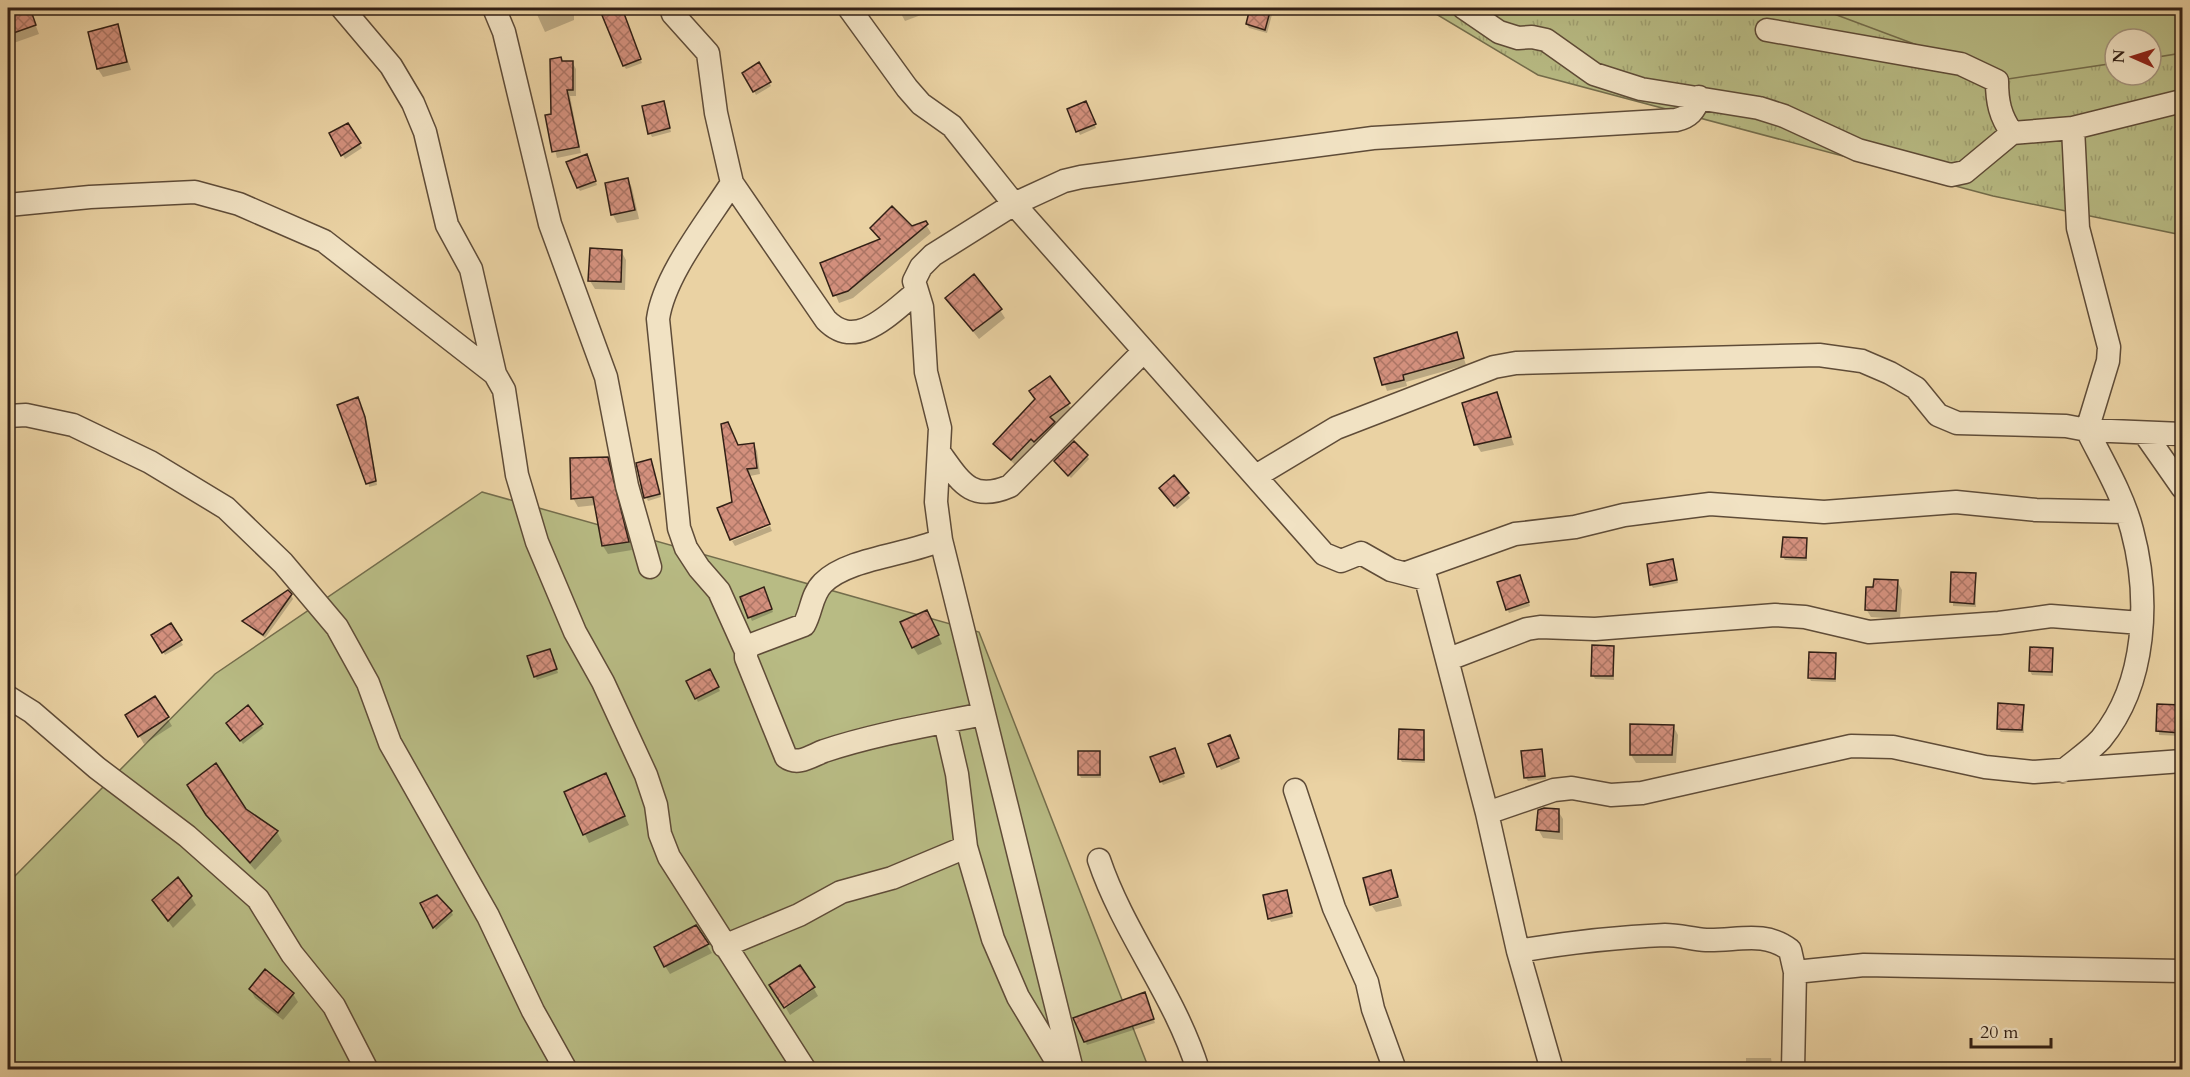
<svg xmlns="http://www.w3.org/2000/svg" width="2190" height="1077" viewBox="0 0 2190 1077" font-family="Cardo,serif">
<defs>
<pattern id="grass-tufts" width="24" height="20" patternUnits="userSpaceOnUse" patternTransform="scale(1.5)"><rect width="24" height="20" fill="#b8bb84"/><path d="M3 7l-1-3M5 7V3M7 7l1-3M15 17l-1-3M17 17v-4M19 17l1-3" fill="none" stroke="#9fa071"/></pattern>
<pattern id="building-cross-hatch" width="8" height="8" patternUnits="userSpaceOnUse" patternTransform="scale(1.5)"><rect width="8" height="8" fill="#d3907d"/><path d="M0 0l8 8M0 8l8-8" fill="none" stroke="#ac7565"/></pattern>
</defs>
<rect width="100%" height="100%" fill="#ead2a3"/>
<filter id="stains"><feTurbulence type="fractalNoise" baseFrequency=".00333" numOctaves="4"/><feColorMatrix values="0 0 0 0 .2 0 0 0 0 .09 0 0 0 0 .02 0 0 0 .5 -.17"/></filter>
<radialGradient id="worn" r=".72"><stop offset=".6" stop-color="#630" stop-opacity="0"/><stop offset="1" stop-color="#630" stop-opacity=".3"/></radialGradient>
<path fill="url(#grass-tufts)" stroke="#746d4c" stroke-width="1.5" fill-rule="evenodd" d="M1426,8H1918L2182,27V235L1993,196L1538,75ZM2115,39H2151V75H2115Z"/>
<path fill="#b8bb84" stroke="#746d4c" stroke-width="1.5" d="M1818,8H2182V53L2151,58V39H2115V63L2008,79Z
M482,492L979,632L1149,1069L8,1070V883L215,674Z"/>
<path fill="#0003" d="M23,8H29L39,34L8,45V13Z
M542,8H574V20L545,32L535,10Z
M898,8H936L937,9L905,21Z
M1251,8H1271L1273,11L1267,33L1249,28L1247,24Z
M117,26L131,70L103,77L98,69Z
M633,40L642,63L626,69L624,66Z
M572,62L576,69V96H570L581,153L557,158L546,116L552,115L562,63Z
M759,64L771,86L756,95L744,73Z
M663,102L671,132L652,137L650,133Z
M1088,107L1096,128L1080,135L1078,131Z
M348,125L362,148L345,159L331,134Z
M588,160L597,185L580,191L578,188Z
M628,179L632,188L639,219L617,223L613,215L606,184Z
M925,223L931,233L853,298L839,303L822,263L880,240L872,229L912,228Z
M621,251L626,260L625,290L595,289L590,281Z
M947,299L1000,310L1005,318L979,339Z
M1456,334L1466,365L1406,382L1407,386L1387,391L1376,359Z
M1050,378L1072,410L1054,423L1057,429L1038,448L1035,444L1015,465L995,444L1036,400Z
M1496,394L1514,445L1481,452L1476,444Z
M360,403L367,422L377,485L369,487Z
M753,444L757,451L760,474L750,476L769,523L733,503L738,447Z
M1087,456L1089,459L1071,478L1055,462Z
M607,459L612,467L632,550L608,554L603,546L596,505L578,507L573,498Z
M652,464L661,497L648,501L646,497Z
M1174,477L1190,498L1177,509L1161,489Z
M770,526L772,531L735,546L732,541Z
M1806,539L1807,561L1785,560L1783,557Z
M1672,561L1678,583L1653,588L1651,584Z
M1953,573L1975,574L1976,607L1953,606Z
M1522,580L1530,606L1509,613L1507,609Z
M1897,581L1902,590L1900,619L1871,617L1866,609Z
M765,593L773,612L752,621L741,598Z
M291,595L293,599L265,638L246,624L244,621Z
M931,620L942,644L918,655L913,647Z
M171,625L183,645L165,655L153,635Z
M1613,647L1614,680L1595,679L1593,675Z
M2052,650L2053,676L2032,675L2030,671Z
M552,654L558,673L537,680L535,676Z
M1835,655L1836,682L1811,681L1809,677Z
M710,671L720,691L698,702L688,682Z
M155,698L172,726L144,744L127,715Z
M2023,706L2024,733L2001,732L1998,729Z
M2159,706L2180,707L2181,736L2159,735Z
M261,725L263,728L243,744L230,727Z
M1673,726L1678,735L1676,763H1636L1631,755Z
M1423,732L1425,763L1402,762L1400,759Z
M1231,741L1240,762L1221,770L1219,766Z
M1541,751L1546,779L1528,781L1526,778Z
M1099,753L1101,778H1081L1079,774Z
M1176,753L1185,777L1163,785L1161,781Z
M610,783L629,825L589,843L566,793Z
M189,785L245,810L277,832L282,841L255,870L213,823Z
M1558,811L1563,819V840L1543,838L1538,829Z
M1390,872L1399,896L1371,903Z
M1286,891L1293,917L1271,922L1269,918Z
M191,897L196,905L173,928L159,908Z
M1400,898L1402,906L1376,912L1372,906Z
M422,903L451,911L453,915L436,930Z
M696,927L712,953L670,974L665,966Z
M250,989L293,994L298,1002L283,1020L255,998Z
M814,989L818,996L790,1015L786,1008Z
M1146,997L1155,1023L1087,1045L1085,1041Z
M1746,1058H1771L1773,1070H1746Z
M42,1061L52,1070H37Z"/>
<path fill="url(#building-cross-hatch)" stroke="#311f15" stroke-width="1.5" d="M19,8H30L36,25L8,35V11Z
M599,8H622L641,59L623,66Z
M1250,8H1271L1265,30L1246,24Z
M118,24L127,62L97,69L88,32Z
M561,57L562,61H573V90H567L579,147L552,152L545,115L551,114L550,59Z
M759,62L771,82L753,92L742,73Z
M664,101L670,128L648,134L642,106Z
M1086,101L1096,124L1076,132L1067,109Z
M348,123L361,143L341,156L329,133Z
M587,154L596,181L577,188L566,162Z
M628,178L635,210L611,215L605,183Z
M892,206L912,226L926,221L928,224L848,291L833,296L820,263L880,239L870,228Z
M590,248L622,250L621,282L588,281Z
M974,274L1002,309L973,331L945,298Z
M1457,332L1464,358L1403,375L1404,380L1382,385L1374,358Z
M1050,376L1070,403L1050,417L1055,422L1034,442L1031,439L1011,460L993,444L1035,399L1029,391Z
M1497,392L1511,437L1474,445L1462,403Z
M358,397L365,417L376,481L366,484L337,405Z
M728,422L738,445L754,443L757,468L747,469L770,524L730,540L717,508L732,502L721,424Z
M1074,441L1088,455L1068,476L1054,461Z
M608,457L629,542L602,546L593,497L571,499L570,458Z
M651,459L660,494L644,498L636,463Z
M1174,475L1189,493L1174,506L1159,488Z
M1783,537L1807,538L1806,558L1781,557Z
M1673,559L1677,580L1650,585L1647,564Z
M1951,572L1976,573L1974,604L1950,602Z
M1520,575L1529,602L1506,610L1497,582Z
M1874,579L1898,580L1896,611L1865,610L1866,587H1873Z
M764,587L772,609L748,618L740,597Z
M288,590L292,594L263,635L242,621Z
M927,610L939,635L912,648L900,622Z
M171,623L182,640L162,653L151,635Z
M1592,645L1614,646L1613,676H1591Z
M2030,647L2053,648L2052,672L2029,671Z
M550,649L557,669L534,677L527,656Z
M1809,652L1836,653L1835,679L1808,678Z
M710,669L719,687L695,699L686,681Z
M155,696L169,717L138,737L125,715Z
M1998,703L2024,705L2022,730L1997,729Z
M2157,704L2181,705L2180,733L2156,731Z
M248,705L263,724L240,741L226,723Z
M1630,724L1674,725L1672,755H1630Z
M1399,729L1424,730V760L1398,759Z
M1230,735L1239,758L1217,767L1208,744Z
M1175,748L1184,773L1160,782L1150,757Z
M1542,749L1545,776L1524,778L1521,751Z
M1078,751H1100V775H1078Z
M216,763L246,809L278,831L250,863L206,815L187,785Z
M606,773L625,816L583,835L564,792Z
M1544,808L1559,809V832L1536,830L1538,810Z
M1391,870L1398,897L1370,905L1363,878Z
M178,877L192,896L168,921L152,900Z
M1287,890L1292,913L1268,919L1263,895Z
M437,895L452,911L433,928L420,903Z
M696,925L709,944L664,967L654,947Z
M800,965L815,987L784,1008L769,985Z
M265,969L294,993L278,1013L249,989Z
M1145,992L1154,1019L1084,1042L1073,1018Z"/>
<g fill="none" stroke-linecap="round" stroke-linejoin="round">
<defs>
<path id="minor" d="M342,8L391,66L413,103L425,132L447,225L471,269L495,374
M494,8L504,32L550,224L606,377L627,486L650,567
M671,8L673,14L708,53L716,113L732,183L826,320C857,352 891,312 917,292
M849,8L907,88L921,104L952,126L1014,204L1324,554L1341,561L1361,553L1391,570L1426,579L1487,813L1518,951L1552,1070
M1464,8L1499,32L1518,38L1532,37L1546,40L1594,74L1641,89L1759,108L1784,116L1858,150L1951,175L1965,172L2012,133L2073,128L2182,101
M1767,30L1961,64L1997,81C1997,102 2000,116 2012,133
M732,183C708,221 664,275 658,319L679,528L686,548L699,568L719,591L746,651
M8,205L90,197L195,192L239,204L324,241L495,374L504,390L517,475L537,542L575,632L603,682L646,775L656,805L660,834L669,857L805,1070
M8,416L26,415L73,425L150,462L226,508L283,563L337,627L368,683L390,743L488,916L533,1011L566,1070
M2145,434L2182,487
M939,452C960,481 971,503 1010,486L1143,352
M1256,476L1336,428L1494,367L1516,363L1819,355L1862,361L1890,373L1916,388L1938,415L1957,423L2066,426L2087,430L2182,434
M941,540C907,555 848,558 823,583C811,595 812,611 804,625L751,645L746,651V658L786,757C798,766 811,756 824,751C875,734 930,725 983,714
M1406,573L1515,534L1575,527L1624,515L1710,504L1824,512L1956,502L2036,510L2125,512
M1449,659L1527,629L1540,627L1595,629L1775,615L1805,617L1869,632L1999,623L2051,616L2141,623
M8,697L32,712L97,768L187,836L258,899L292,954L334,1006L367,1070
M945,722L957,774L966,847L993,939L1018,997L1062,1070
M2063,771C2075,761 2090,751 2101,739C2147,683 2150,597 2132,530C2123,495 2103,462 2087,430L2108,361L2109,347L2078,228L2073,128
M1295,790L1334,908L1367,982L1373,1009L1395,1070
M1487,813L1554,790L1572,788L1611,795L1642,793L1851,746L1893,747L1985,767L2034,772L2182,761
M1099,860C1124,934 1175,995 1198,1070
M724,946L799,915L841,892L892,878L966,847
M1518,951C1566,943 1616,937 1665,935C1679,935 1692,939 1706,940C1737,941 1764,930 1790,950L1795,972L1793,1070
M1795,972L1864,965L2182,971
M1072,1070L941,540L936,502L940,428L926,372L922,307L914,281L921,267L933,255L1014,204L1064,181L1081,177L1373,138L1676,120C1689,117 1695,111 1699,97"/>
</defs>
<use href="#minor" stroke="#5f4c38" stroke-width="25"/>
<use href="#minor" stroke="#f1e2c3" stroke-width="22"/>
</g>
<rect width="2190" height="1077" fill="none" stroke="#ead2a3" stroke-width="30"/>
<rect x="9" y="9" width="2172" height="1059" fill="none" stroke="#311f15" stroke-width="3"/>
<rect x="15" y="15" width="2160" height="1047" fill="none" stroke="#311f15" stroke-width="1.5"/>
<g transform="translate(2133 57) rotate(273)"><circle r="28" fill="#f1e2c3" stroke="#a4947d" stroke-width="1.5"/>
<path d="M0-4.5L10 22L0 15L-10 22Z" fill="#8f2418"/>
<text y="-9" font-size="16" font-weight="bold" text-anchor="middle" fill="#311f15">N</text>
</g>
<path d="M1971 1038v9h80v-9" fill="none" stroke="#311f15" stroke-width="3"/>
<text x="1980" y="1038" font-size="18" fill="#311f15" stroke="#f1e2c3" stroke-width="4.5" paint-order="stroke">20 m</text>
<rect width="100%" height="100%" filter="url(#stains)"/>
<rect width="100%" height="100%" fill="url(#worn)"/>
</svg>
